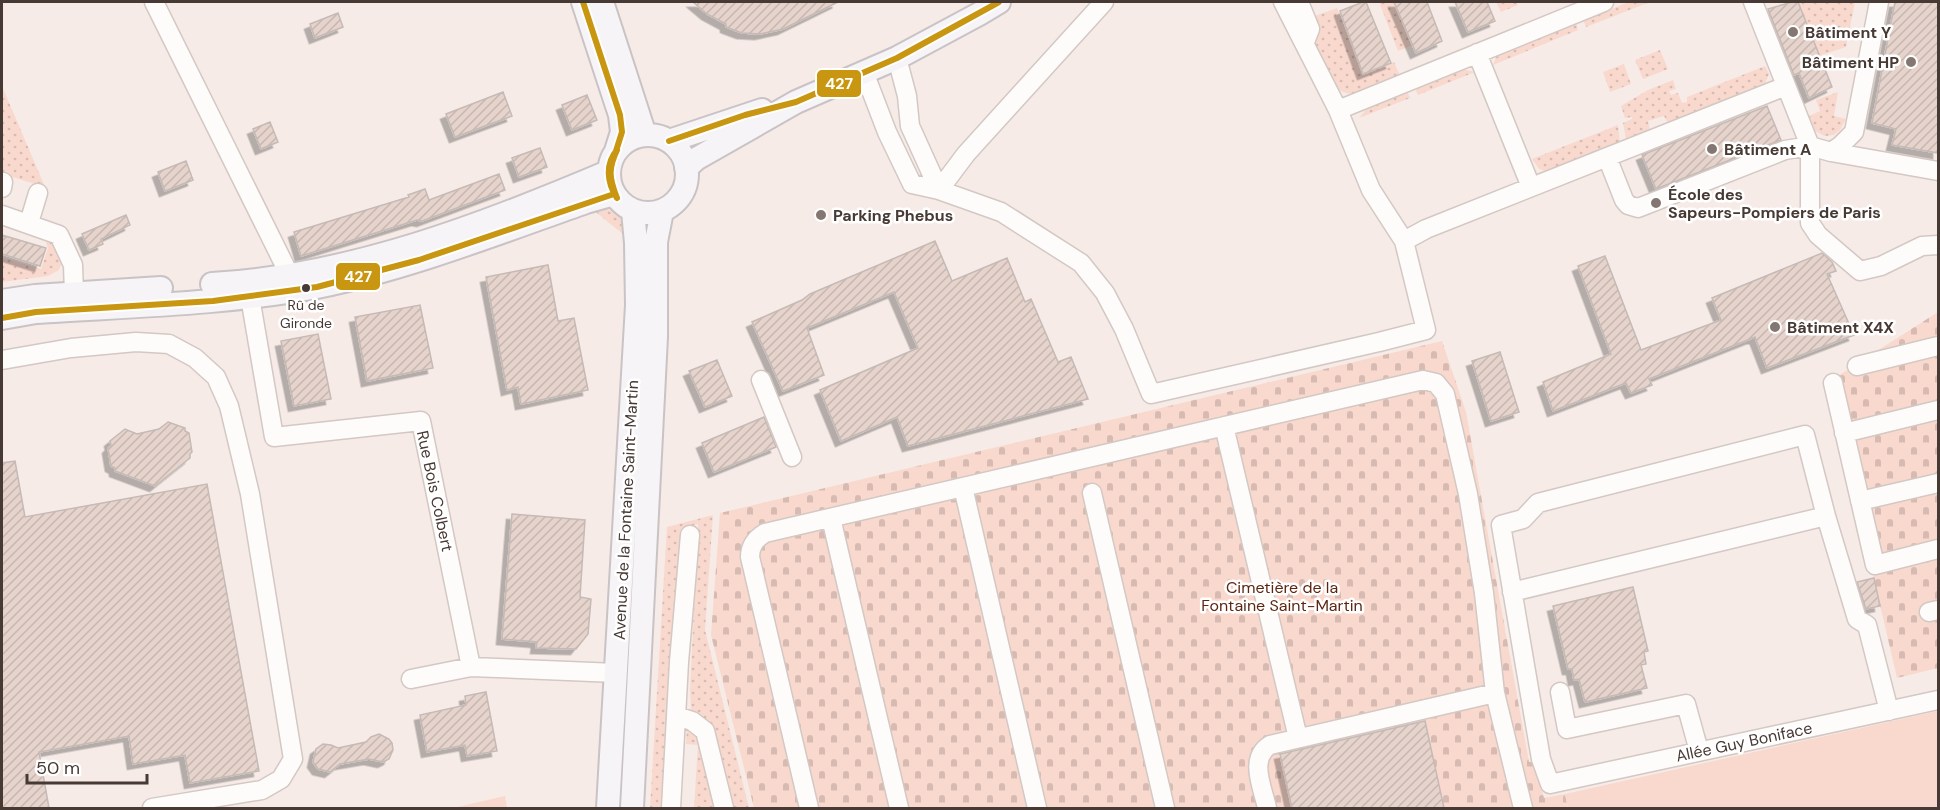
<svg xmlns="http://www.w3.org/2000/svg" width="1940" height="810" viewBox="0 0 1940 810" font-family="'DM Sans',sans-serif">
<defs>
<pattern id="grass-dots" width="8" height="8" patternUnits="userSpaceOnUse" patternTransform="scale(1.5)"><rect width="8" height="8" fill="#f9d9ce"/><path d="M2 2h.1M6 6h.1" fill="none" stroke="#d7bbb2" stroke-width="1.8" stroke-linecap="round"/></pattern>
<pattern id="cemetery-stones" width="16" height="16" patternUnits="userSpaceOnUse" patternTransform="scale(1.5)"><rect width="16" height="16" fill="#f9d9ce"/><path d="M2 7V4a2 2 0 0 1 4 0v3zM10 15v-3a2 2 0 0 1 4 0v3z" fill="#d7bbb2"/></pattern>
<pattern id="building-hatch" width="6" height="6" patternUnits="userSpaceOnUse" patternTransform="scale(1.5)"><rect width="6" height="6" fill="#e6d4cc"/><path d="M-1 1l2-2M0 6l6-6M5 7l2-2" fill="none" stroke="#c7b7b0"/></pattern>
<filter id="shadow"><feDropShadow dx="-5.5" dy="5.5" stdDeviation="0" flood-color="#0004"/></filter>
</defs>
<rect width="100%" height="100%" fill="#f6ebe6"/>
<path fill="url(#grass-dots)" d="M1379,2H1394L1413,45L1398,51Z
M1496,2H1516L1518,5L1501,12Z
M1629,2H1650L1586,27L1583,20Z
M1798,2H1855L1846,47L1819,56Z
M1337,8L1363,73L1394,62L1400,76C1383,83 1350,105 1335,86C1326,76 1321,61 1314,49L1317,38L1312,17Z
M1576,23L1578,30L1493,65L1496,57L1502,52Z
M1660,50L1668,69L1643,79L1635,60Z
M1624,64L1631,84L1610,92L1603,72Z
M1765,66L1769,74L1765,84L1668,123L1664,116L1648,121L1650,130L1626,140L1623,123L1632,119V117L1625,118L1621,106L1648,90L1673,80L1676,89L1669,91L1671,95L1678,93L1682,103L1687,102V97Z
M1462,69L1475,72L1418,95L1415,88Z
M2,86L45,187L2,174Z
M1407,91L1410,98L1359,118L1369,106Z
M1838,92L1834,116L1846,119L1840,130L1834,135L1825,136L1815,131L1809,116L1820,111L1816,100Z
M1618,125L1620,142L1545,171L1539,169L1532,159Z
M595,207L606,208L622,216L629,235H624L597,213Z
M48,238L54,243L62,262L59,270L48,276L2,282V257L41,269L48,248L46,243Z
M713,515L705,630L749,808H732L714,731L706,720L691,710L690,690L698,524L681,529L665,808H650L667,527Z
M687,728L698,735L716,808H694L698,745L686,744Z"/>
<path fill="url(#cemetery-stones)" d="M1938,312V668L1897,678L1865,540L1833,379Z
M1442,341L1466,412L1529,762H1535L1544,798L1565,794L1568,808H754L711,635L720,513Z"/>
<path fill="#f9d9ce" d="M1938,711V808H1568L1565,794Z
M505,796L507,808H453Z"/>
<path fill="url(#building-hatch)" stroke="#c5bab6" stroke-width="1.5" filter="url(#shadow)" d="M693,2H838L783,29L760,34L742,33L726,27V24L707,14Z
M1363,2H1366L1391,63L1363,74L1340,11Z
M1394,2H1427L1442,41L1416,53Z
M1455,2H1487L1495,21L1468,32Z
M1792,2H1798L1832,87L1809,98L1799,73L1794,75L1768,9Z
M1895,2H1938V153L1892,145L1896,129L1872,123Z
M338,13L343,27L315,38L310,24Z
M503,92L512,116L455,137L446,114Z
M587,95L597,120L572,130L562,105Z
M1767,106L1781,140L1656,189L1642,155Z
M270,122L278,142L261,149L253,129Z
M540,148L547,167L519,177L512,158Z
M186,161L193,180L165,191L158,172Z
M499,174L505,190L422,221L417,220L301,256L294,232L409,197L408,195L425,189L429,200Z
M126,215L130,225L101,239L103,244L89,250L82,234Z
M2,235L46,248L40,266L2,254Z
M935,241L952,281L1007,258L1025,302L1031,299L1058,362L1071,357L1088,399L908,446L897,417L841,441L820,390L918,348L894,292L807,328L824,375L783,391L752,322L802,300L810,294Z
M1822,253L1832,262L1836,271L1827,274L1854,335L1767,368L1755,337L1649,379L1652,385L1631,393L1626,383L1553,411L1543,382L1611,354L1578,266L1605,256L1641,350L1721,320L1712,298Z
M548,265L558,321L574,318L588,390L521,404L518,387L507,390L486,277Z
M420,305L433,368L367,381L355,317Z
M318,334L331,399L294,406L281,341Z
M1500,352L1519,412L1491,421L1472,361Z
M717,360L732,396L705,407L689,371Z
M764,417L776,447L714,472L702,443Z
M168,422L185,428V431L189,433L192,452L190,454V458L155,486L115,471V468L111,466L108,448L111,445L110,441L125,429L137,434L159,429Z
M15,461L25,517L207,484L259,771L190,783L185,755L133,764L129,736L39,752L49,808H2V463Z
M512,514L585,520L580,597L591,599L588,634L576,649L536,648L537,642L502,639Z
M1874,578L1880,606L1866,609L1857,582Z
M1633,587L1648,651L1644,652L1646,664L1641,665L1647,688L1585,702L1579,679L1574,680L1572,669H1568L1553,606Z
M486,692L497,751L467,756L465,745L427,752L420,715L466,705L465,696Z
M1425,721L1444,808H1292L1280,754Z
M379,734L389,739L392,743L393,750L389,759L383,762L369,759L340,764L330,772L318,769L313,762L316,749L323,744L331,745L338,748L366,742L371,737Z"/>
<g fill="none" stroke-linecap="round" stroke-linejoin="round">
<defs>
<path id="minor" d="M154,2L289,274
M1299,2L1310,29L1305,42
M1753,2L1810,146V223L1818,235L1860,271L1881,266L1922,246L1938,245
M1477,53L1531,187
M897,58L907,96L910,126L939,190
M864,72L887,132L912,184L939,190L1001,212L1081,263L1105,293L1124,329L1151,394L1379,342L1426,330L1404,241L1371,190L1338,110L1283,2
M1338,110L1604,2
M1831,152L1938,171
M1607,157L1624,200L1628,205L1638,208L1785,150L1810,146L1831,152L1840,146L1854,132L1879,2
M2,188L3,182
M939,190L966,154L1104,2
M2,215L59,235L73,265L74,293
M29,223L38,193
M1404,241L1426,229L1786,86
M250,297L274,437L421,421L471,667L616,673
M2,360L71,348L136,342L169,344L195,358L216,377L229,406L250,494L293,759L281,779L262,790L152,808
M1857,366L1938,346
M761,380L792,457
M1833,383L1875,565L1938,549
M1224,426L1298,738
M1844,433L1938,410
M963,487L1037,808
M1092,493L1165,808
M1860,501L1938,483
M831,518L899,808
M1512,592L1826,516
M1929,612L1938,610
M411,679L471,667
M1560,692L1567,729L1686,704L1699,751
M1889,711L1867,625L1857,619L1826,516L1805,435L1538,503L1523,519L1501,525L1541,759L1550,784L1938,700
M677,716L692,721L705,731L724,808
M671,808L679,662L690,535
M809,808L750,557C750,546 755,539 765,533L1423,380L1436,383L1445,394L1468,494L1484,593L1495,693L1523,808
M1267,808C1263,788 1248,759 1270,745L1495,693"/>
<path id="major" d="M583,2L620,115L622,132L616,151
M602,2L645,135
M609 174a39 39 0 1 1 78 0a39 39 0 1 1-78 0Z
M669,141L762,110
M686,168L696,159L796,102L897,58L979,14L999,2
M212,284C350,276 483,225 608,172
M2,301L35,296L161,288
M2,318L36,312C128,306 227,304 317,287C409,268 498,233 586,202L614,194
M608,808L637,305L636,243L633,211
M632,808L656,337V242L662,211"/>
</defs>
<use href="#minor" stroke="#d3c8c3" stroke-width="21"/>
<use href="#major" stroke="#c9c3c5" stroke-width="26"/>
<use href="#minor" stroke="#fefcfb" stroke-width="18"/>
<use href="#major" stroke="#f6f4f6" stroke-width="22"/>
<defs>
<path id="bus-1" d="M583,2L620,115L622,132L616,151
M669,141L745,115L796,102L897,58L999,2
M617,198C607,183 605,164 617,150
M617,198C609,178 608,169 617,150
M2,318L36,312L213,301L317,287L419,260L614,194"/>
</defs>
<use href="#bus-1" stroke="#fff" stroke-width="10"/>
<use href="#bus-1" stroke="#c89610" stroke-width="6"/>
</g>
<g fill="#847772" stroke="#fff" stroke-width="2">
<circle cx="1793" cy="32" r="6"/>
<circle cx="1911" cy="62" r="6"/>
<circle cx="1712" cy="149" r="6"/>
<circle cx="1656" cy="203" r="6"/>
<circle cx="821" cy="215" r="6"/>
<circle cx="1775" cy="327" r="6"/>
</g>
<circle fill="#473934" stroke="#fff" stroke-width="2" cx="306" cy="288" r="5"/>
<g text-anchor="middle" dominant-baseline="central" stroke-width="5" stroke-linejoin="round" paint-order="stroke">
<g font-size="14" fill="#473934" stroke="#fff">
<text x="306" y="305">Rû de<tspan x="306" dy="18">Gironde</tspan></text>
</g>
<g font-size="16" font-weight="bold" fill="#473934" stroke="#fff" text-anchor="start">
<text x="1805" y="32">Bâtiment Y</text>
<text x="1899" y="62" text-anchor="end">Bâtiment HP</text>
<text x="1724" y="149">Bâtiment A</text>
<text x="1668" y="194">École des<tspan x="1668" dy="18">Sapeurs-Pompiers de Paris</tspan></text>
<text x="833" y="215">Parking Phebus</text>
<text x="1787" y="327">Bâtiment X4X</text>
</g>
<g font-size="16" fill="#473934" stroke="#fff">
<text transform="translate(435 491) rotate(78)">Rue Bois Colbert</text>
<text transform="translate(626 510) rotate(-87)">Avenue de la Fontaine Saint-Martin</text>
<text transform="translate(1744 742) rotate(-12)">Allée Guy Boniface</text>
</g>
<g font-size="16" fill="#5c2611" stroke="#fff">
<text x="1282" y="587">Cimetière de la<tspan x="1282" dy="18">Fontaine Saint-Martin</tspan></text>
</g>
</g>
<g stroke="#fff" stroke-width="2">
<rect x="816" y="69" width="46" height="29" rx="6" fill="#c89610"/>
<rect x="335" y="262" width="46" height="29" rx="6" fill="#c89610"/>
</g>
<g font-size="16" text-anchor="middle" font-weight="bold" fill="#fff">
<text x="839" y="89">427</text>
<text x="358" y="282">427</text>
</g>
<rect width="1940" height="810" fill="none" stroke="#473934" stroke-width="6"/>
<path d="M27 774v9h120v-9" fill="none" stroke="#473934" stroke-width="3"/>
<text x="36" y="774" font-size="18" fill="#473934" stroke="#ffffff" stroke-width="4.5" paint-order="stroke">50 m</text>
</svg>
